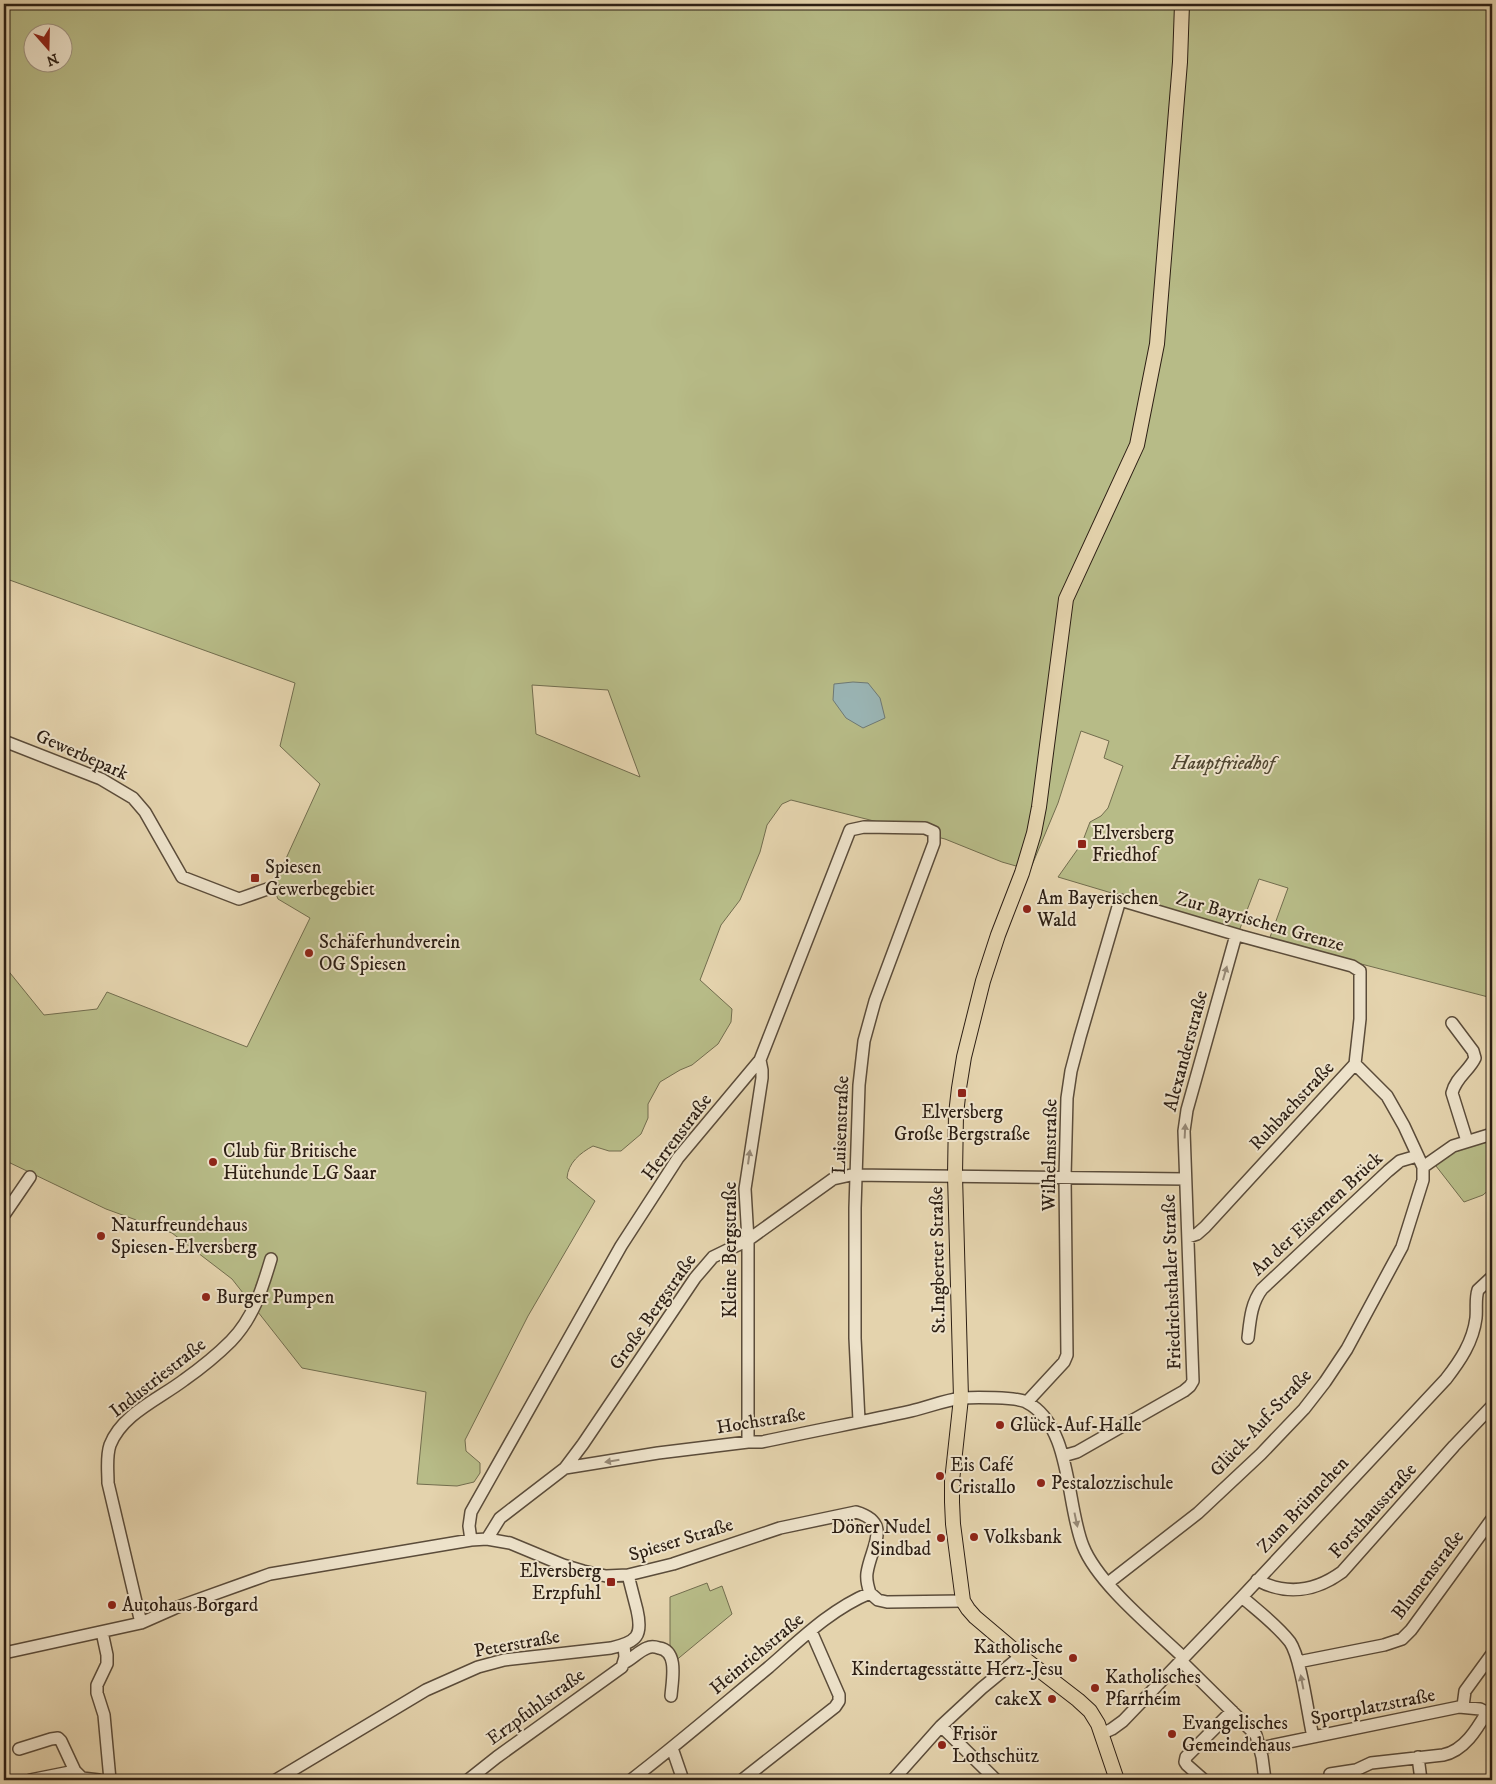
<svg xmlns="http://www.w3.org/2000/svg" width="1496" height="1784" viewBox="0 0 1496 1784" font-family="'IM FELL DW Pica',serif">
<rect width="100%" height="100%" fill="#e4d3ad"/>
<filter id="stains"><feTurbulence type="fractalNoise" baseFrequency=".004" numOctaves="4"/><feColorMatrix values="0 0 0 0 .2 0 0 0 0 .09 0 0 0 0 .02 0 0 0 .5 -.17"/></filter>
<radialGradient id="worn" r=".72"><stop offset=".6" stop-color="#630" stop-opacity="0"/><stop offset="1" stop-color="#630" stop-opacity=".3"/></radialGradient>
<path fill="#b7bb87" stroke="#726d4e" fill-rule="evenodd" d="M4,4H1492V998L1269,940L1288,888L1259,879L1239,931L1058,877L1082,843L1090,822L1101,816L1108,808L1123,766L1104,758L1109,741L1081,731L1058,803L1030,870L1002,862L945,839L791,800L782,804L767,825L760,852L740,900L721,925L700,980L732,1009L731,1022L718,1044L692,1065L680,1070L660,1082L648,1104V1118L641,1134L621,1151H609L593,1146C580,1153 568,1163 567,1178L595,1201L528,1316L465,1440L466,1451L480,1463V1473L474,1482L457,1486L417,1484L426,1392L302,1368L232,1279L172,1233L106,1209L4,1160V961L8,962L6,968L44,1015L97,1009L107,992L247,1047L310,918L278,899L273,887L320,784L280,746L295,683L4,578ZM32,32H62V62H32ZM532,685L608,690L640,777L536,734Z
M1492,1141V1187L1483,1195L1464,1202L1436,1166L1448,1154L1466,1147Z
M707,1583L710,1591L722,1586L732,1614L674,1662L670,1648V1597Z"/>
<path fill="#9ab5b5" stroke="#6e7975" d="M853,682L868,683L880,698L885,718L863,728L846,718L833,700L834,684Z"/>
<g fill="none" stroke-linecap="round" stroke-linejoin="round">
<defs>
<path id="minor" d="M4,741L101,779L133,798L145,812L182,877L239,899L273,887
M1452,1023L1473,1051L1475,1058C1469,1071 1456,1077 1452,1093L1467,1141
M1423,1167L1453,1146L1492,1134
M4,1215L30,1177
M1248,1338C1250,1321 1251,1303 1262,1289L1388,1171L1400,1161L1417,1156
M1027,1402L1064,1362L1067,1355L1065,1177L1067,1098L1071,1071L1080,1037L1120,900L1241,936L1352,966L1360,971V1019L1355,1064L1205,1227L1197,1234L1188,1237
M748,1442V1240L745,1189L762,1078V1070L760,1060
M1063,1456L1077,1452L1184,1391L1190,1386L1193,1381L1184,1131L1187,1110L1236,935
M565,1468L658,1453L748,1442H762C812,1431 861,1422 911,1411C928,1407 945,1400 962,1398C974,1397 1017,1397 1026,1402C1072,1425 1066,1505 1083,1546C1098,1584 1154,1629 1184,1658
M487,1539L500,1518L565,1468L583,1444L695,1278L713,1257L748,1240L833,1179L851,1175L1185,1179
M471,1540L469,1526L471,1512L621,1246L678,1158L760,1060L850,830L864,827L925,828L934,832V843L875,1001L864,1041L859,1085L855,1208V1338L859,1421
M1257,1580C1287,1596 1316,1591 1342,1572L1454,1446L1492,1406
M1108,1583L1198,1513L1261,1454L1304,1409L1325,1382L1347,1349L1402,1247L1423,1180V1167L1404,1126L1387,1096L1355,1064
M1242,1597C1258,1611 1277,1625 1290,1642C1301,1658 1308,1715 1313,1737
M141,1623L108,1483C108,1470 106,1457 110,1445C122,1414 159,1399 184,1380C201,1368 217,1355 231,1341C254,1317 262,1289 271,1259
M102,1632L107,1655V1664L97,1685V1693L104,1715L110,1780
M4,1653L141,1623L175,1608L270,1574L471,1540L487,1539L510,1543L563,1565L583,1571L606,1576L628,1575L673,1564L780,1528L856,1512C893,1523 871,1546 867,1573C866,1580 868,1587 870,1593L878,1600L887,1602L963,1601
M1181,1661L1256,1735L1262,1757L1265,1780
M1298,1662L1384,1645L1402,1639L1411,1630L1492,1519
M624,1663C632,1659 639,1651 647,1648C651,1646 656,1647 659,1648C679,1651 672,1681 671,1696
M1463,1706L1465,1691L1492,1654
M941,1726L996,1780
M1101,1734L1112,1729L1123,1721L1242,1597L1446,1379C1460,1361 1473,1342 1476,1318C1477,1309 1475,1299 1478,1290L1492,1277
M672,1748L683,1780
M1260,1748L1459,1707L1480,1709L1492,1715
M19,1749L51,1739L58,1738L61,1741L75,1771L82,1778L99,1780
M1418,1757L1421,1780
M1330,1774L1356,1770L1371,1763L1443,1755C1464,1751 1477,1729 1487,1712
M30,1780L75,1771
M276,1780L426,1690L478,1667L504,1660L611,1648C637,1642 643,1636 637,1610C634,1598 631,1587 628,1575
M468,1780L497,1757L622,1667L625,1657L624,1645
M631,1780C678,1744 723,1705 769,1667C800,1640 831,1609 870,1593
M742,1780L835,1707L839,1701V1695L811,1631
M893,1780L941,1726L982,1688L1021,1656
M1204,1780L1187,1765L1185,1762L1186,1757L1232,1711"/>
<path id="major" d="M1117,1780L1098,1724L1090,1711L1078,1700L1021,1656L975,1617L968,1609L963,1601L953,1524L952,1502V1481L961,1398L955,1175L956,1114L959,1088L964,1057L983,981L998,935L1022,873L1034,833L1039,807L1066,599L1137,445L1157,344L1180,62L1182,4"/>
</defs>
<use href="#minor" stroke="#5b4c3a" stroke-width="14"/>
<use href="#major" stroke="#2d1f14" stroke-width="16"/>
<use href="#minor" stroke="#ede2ca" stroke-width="11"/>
<use href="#major" stroke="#e4d3ad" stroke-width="14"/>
</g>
<defs><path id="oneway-solid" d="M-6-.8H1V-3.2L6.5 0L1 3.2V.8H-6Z" transform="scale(1.25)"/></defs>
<g fill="#978a78">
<use href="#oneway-solid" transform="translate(1225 973) rotate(-74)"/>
<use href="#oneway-solid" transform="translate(1185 1131) rotate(-87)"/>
<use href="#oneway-solid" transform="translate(749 1157) rotate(-82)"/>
<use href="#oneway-solid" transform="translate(612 1461) rotate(171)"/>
<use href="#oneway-solid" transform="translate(1076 1520) rotate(78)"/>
<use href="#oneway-solid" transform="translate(1302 1682) rotate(-101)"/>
</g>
<g fill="#8f2418" stroke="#ede2ca" stroke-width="2">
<rect x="1077" y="839" width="10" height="10" rx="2.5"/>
<rect x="250" y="873" width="10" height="10" rx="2.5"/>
<circle cx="1027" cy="909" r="5"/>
<circle cx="309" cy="953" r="5"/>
<rect x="957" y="1088" width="10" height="10" rx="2.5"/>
<circle cx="213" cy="1162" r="5"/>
<circle cx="101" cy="1236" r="5"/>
<circle cx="206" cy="1297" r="5"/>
<circle cx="1000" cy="1425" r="5"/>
<circle cx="940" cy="1476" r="5"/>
<circle cx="1041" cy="1483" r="5"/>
<circle cx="974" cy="1537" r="5"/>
<circle cx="941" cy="1538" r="5"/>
<rect x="606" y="1577" width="10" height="10" rx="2.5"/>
<circle cx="112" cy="1605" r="5"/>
<circle cx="1073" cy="1658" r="5"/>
<circle cx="1095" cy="1688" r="5"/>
<circle cx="1052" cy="1699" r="5"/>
<circle cx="1172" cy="1734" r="5"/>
<circle cx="942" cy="1745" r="5"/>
</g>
<g text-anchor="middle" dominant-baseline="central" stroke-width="4" stroke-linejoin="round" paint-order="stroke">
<g font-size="19" fill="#2d1f14" stroke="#ede2ca">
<text transform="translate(82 755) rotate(24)">Gewerbepark</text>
<text transform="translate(1260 922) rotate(16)">Zur Bayrischen Grenze</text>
<text transform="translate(1186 1051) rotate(-75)">Alexanderstraße</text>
<text transform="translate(1292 1106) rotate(-47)">Ruhbachstraße</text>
<text transform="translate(841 1125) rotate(-88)">Luisenstraße</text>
<text transform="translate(677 1137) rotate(-53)">Herrenstraße</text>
<text transform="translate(1050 1155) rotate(-89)">Wilhelmstraße</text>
<text transform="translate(1317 1214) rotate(-43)">An der Eisernen Brück</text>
<text transform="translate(730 1250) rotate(-90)">Kleine Bergstraße</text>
<text transform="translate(938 1260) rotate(-91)">St.Ingberter Straße</text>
<text transform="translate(1172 1282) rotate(-92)">Friedrichsthaler Straße</text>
<text transform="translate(653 1312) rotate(-55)">Große Bergstraße</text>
<text transform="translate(158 1378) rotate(-38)">Industriestraße</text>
<text transform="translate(761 1421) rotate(-9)">Hochstraße</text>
<text transform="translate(1261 1423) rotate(-47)">Glück-Auf-Straße</text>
<text transform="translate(1303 1505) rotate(-47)">Zum Brünnchen</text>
<text transform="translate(1373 1511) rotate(-48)">Forsthausstraße</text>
<text transform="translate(681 1540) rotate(-17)">Spieser Straße</text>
<text transform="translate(1428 1575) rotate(-53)">Blumenstraße</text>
<text transform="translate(517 1644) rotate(-10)">Peterstraße</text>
<text transform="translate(757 1654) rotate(-40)">Heinrichstraße</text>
<text transform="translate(536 1707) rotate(-36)">Erzpfuhlstraße</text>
<text transform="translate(1373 1707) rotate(-11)">Sportplatzstraße</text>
</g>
<g font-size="19" font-style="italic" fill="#504631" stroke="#ede2ca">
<text x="1223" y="763">Hauptfriedhof</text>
</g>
<g font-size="19" fill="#2d1f14" stroke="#ede2ca" text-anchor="start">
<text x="1092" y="833">Elversberg<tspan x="1092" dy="22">Friedhof</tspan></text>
<text x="265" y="867">Spiesen<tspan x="265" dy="22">Gewerbegebiet</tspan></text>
<text x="1037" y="898">Am Bayerischen<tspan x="1037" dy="22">Wald</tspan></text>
<text x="319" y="942">Schäferhundverein<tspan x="319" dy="22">OG Spiesen</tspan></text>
<text x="962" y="1112" text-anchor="middle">Elversberg<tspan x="962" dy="22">Große Bergstraße</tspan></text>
<text x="223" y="1151">Club für Britische<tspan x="223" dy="22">Hütehunde LG Saar</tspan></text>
<text x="111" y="1225">Naturfreundehaus<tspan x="111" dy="22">Spiesen-Elversberg</tspan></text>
<text x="216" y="1297">Burger Pumpen</text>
<text x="1010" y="1425">Glück-Auf-Halle</text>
<text x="950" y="1465">Eis Café<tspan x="950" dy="22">Cristallo</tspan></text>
<text x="1051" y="1483">Pestalozzischule</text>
<text x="931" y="1527" text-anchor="end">Döner Nudel<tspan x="931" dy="22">Sindbad</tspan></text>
<text x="984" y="1537">Volksbank</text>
<text x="601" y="1571" text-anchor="end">Elversberg<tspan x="601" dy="22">Erzpfuhl</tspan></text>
<text x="122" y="1605">Autohaus Borgard</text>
<text x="1063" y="1647" text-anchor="end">Katholische<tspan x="1063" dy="22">Kindertagesstätte Herz-Jesu</tspan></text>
<text x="1105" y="1677">Katholisches<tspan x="1105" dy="22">Pfarrheim</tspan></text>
<text x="1042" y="1699" text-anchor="end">cakeX</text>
<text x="1182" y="1723">Evangelisches<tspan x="1182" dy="22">Gemeindehaus</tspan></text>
<text x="952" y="1734">Frisör<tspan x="952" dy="22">Lothschütz</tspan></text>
</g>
</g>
<rect width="1496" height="1784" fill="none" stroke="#e4d3ad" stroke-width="20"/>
<rect x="5" y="5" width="1486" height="1774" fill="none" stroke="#2d1f14" stroke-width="2.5"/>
<rect x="10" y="10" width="1476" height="1764" fill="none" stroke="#2d1f14"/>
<g transform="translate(48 48) rotate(160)"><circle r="24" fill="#ede2ca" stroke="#a09481"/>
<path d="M0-4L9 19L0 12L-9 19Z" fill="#8f2418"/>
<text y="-8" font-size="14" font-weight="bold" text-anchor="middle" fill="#2d1f14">N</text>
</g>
<rect width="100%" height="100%" filter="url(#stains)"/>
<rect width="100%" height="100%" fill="url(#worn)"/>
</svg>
